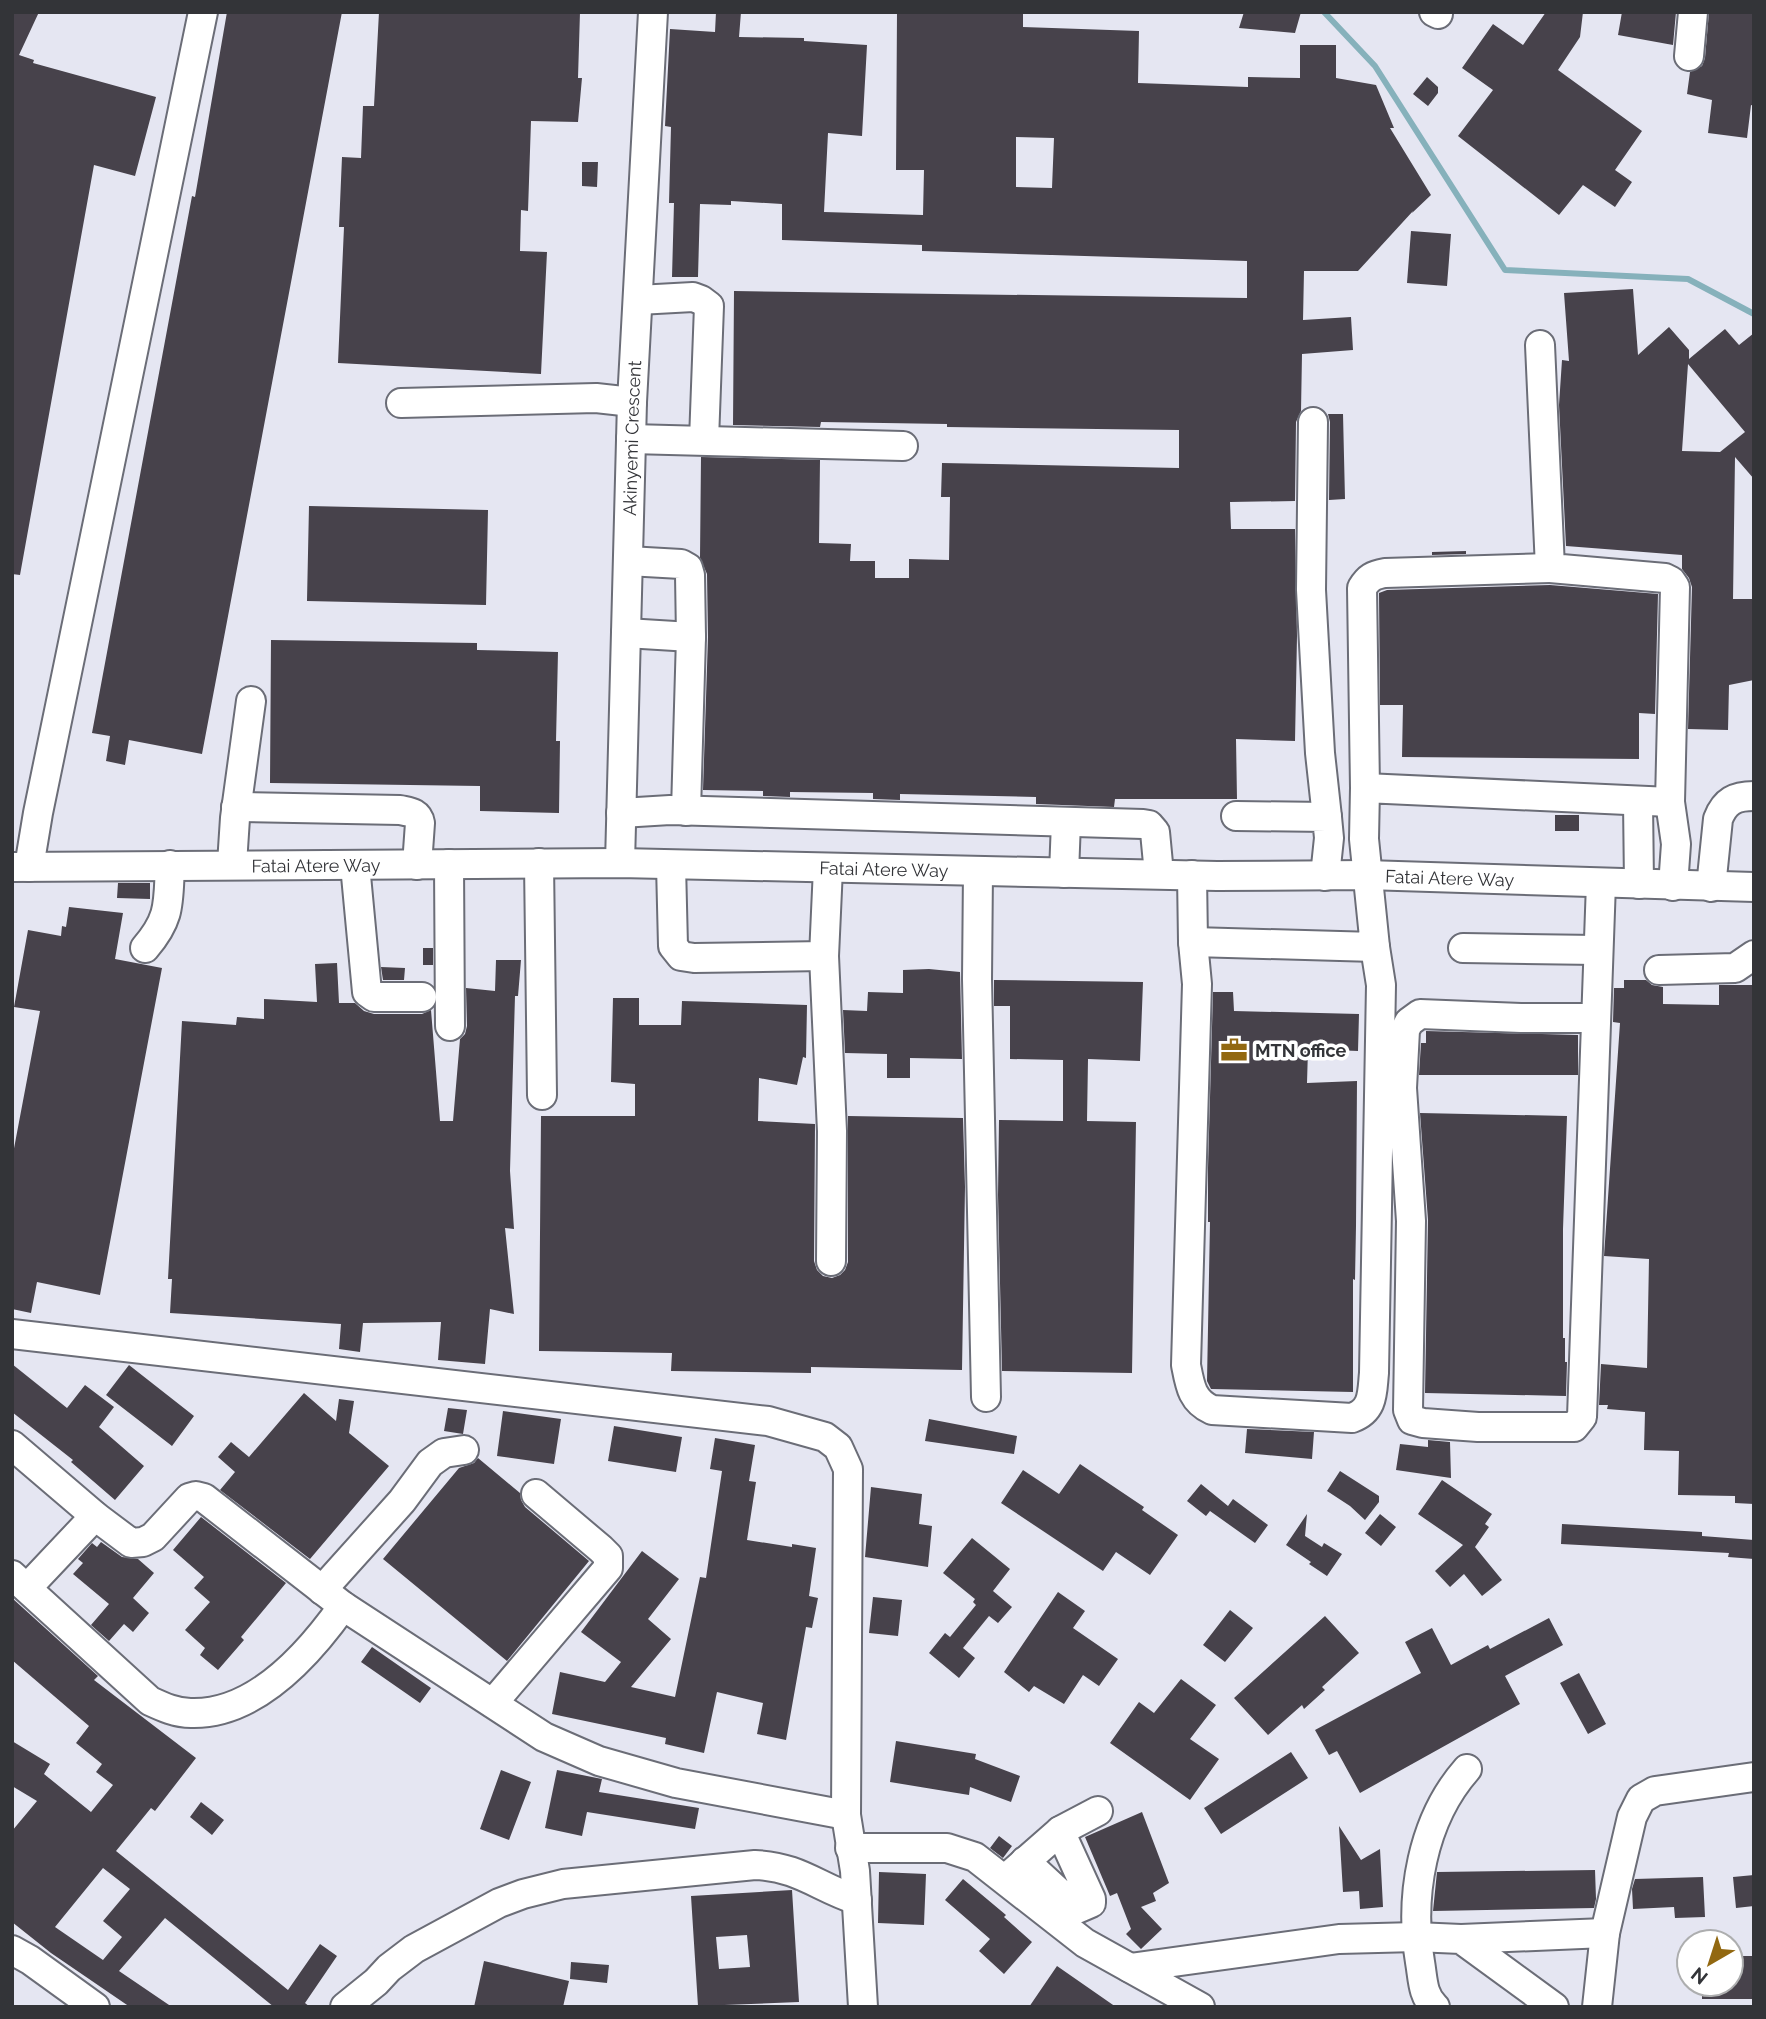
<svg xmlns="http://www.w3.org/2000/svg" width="1766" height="2019" viewBox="0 0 1766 2019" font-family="Raleway,sans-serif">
<rect width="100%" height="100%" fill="#e5e6f2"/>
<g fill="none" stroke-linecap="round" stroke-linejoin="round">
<path stroke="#86b1bb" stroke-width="6" d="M1324,12L1375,66L1505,270L1688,279L1754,314"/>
</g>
<path fill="#47424b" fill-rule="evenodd" d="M12,12H39L19,55L34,60L33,63L156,97L135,176L94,165L20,575L12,574Z
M227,12H342L202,754L129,740L125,765L106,761L110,736L92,733L192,196L195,197Z
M379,12H580L578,78H582L578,122L531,121L528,211L521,210L520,251L547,252L541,374L338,363L344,227H339L342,157L361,158L363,106H374Z
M716,12H741L739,37L804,38V41L867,45L862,136L828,133L824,212L923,215L924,170H896L897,12H1023V27L1139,31L1138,83L1248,87V77L1300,78V45H1336V78L1376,85L1394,128H1390L1431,195L1412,213L1413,211L1358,271H1304L1303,320L1351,317L1353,350L1302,354L1301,411L1296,422L1295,501L1230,502L1231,529H1295L1297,636L1295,741L1236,739L1237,799H1115L1114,807L1036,804V797L900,794V800L873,799V793L790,792V797L763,796V791L703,790L708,637L707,574L700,558L701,457L820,460L819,543L851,544L850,561H875V578H909V559L949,560L950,497H941L942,463L1179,468V430L947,427V424L821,422L820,427L733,425L734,291L1247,298V261L922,251V245L782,240V204L731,201V205L700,204L698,277H672L674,203H669L671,127L665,126L670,29L715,32ZM1016,137L1054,138L1052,188L1016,187Z
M1244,12H1301L1295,33L1239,28Z
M1546,12H1583L1580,37L1558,70L1642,131L1615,170L1632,182L1615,207L1583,185L1559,215L1458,136L1493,90L1462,68L1493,24L1523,45Z
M1622,12H1676L1673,45L1618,35Z
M1709,12H1754V106L1751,105L1747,138L1708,133L1712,100L1687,94L1690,72L1702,66L1705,58Z
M1427,77L1438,87V93L1428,106L1413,94Z
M582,162H598L597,187L582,186Z
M1411,231L1451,234L1447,286L1407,283Z
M1633,289L1638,355L1669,327L1689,350V359L1725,329L1739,345L1754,333V479L1735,457L1733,599H1754V680L1729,685L1728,730L1688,729L1692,587L1689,578L1682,569V555L1566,546L1559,405L1562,360L1569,361L1564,293ZM1688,364L1745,432L1720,452L1682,451Z
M1328,414H1343L1345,499L1329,500L1330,422Z
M309,506L488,510L486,605L307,601Z
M1466,551V554L1432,555V552Z
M1550,585L1658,594L1655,714L1639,713V759L1402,757L1403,705H1380L1379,593L1387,590Z
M271,640L477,643V650L558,652L556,741H560L559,813L480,811V786L270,783Z
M1555,815H1579V831H1555Z
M118,883H150V899L117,898Z
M69,907L123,913L115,959L162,968L100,1295L37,1282L31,1313L12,1309V1159L40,1011L14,1007L28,930L61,936L62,926L66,927Z
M423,948H433V965H423Z
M496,960H521L518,996H515L510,1171L514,1229L505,1228L514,1314L490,1309L485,1364L438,1360L441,1322L363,1323L360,1352L339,1349L341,1324L170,1313L172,1279H168L182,1021L236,1025L237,1017L264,1019V999L317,1002L315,964L337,963L339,1003H355L364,1011L374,1014H422L431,1010L440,1121H453L460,1039L465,1034L467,1026L466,988L495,991Z
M381,967L405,968L404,980H383Z
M929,969L960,972L962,1059L910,1058V1078H887V1054L845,1053L843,1010L867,1011L868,992L903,993V970Z
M994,980L1143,982L1140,1061L1088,1059L1087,1121L1136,1122L1132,1373L1002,1371L998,1195L999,1120L1063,1121V1060L1010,1059V1006H994Z
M1624,980H1646L1652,985L1663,987V1004L1719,1005V985H1754V1504L1735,1503V1496L1678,1495L1679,1451L1644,1450L1645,1412L1607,1409L1608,1405H1599L1601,1364L1647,1368L1649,1259L1604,1256L1620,1023L1613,1022L1614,988H1624Z
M1213,992H1233L1234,1011L1359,1014L1358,1051L1308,1049L1307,1083L1357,1081L1356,1226L1355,1280L1353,1279V1392L1211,1389L1207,1381L1210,1222H1208V1168Z
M613,998H639V1025H681L682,1001L807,1005L806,1058L803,1057L797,1085L759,1078L758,1121L815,1124L814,1261L817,1270L823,1276L832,1278L840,1275L845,1270L848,1262V1116L963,1118L965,1187L962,1370L811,1367V1373L671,1371L672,1353L539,1351L541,1116H635V1084L611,1082Z
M1426,1031L1578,1035V1075H1419L1421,1043H1426Z
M1420,1113L1567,1116L1563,1229V1338H1565V1362H1567L1566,1396L1425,1393L1428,1220Z
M12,1364L67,1408L85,1385L114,1407L99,1427L144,1466L115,1500L71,1462L73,1460L12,1412Z
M129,1365L194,1416L172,1446L106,1395Z
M304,1393L336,1421L339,1399L354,1401L349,1433L389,1466L310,1559L220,1490L235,1472L218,1457L231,1442L249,1457Z
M448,1408L467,1410L463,1434L444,1431Z
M503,1411L561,1419L554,1464L497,1456Z
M929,1419L1017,1436L1014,1454L925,1441Z
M614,1426L682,1437L676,1472L608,1461Z
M1247,1429L1314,1432L1312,1459L1245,1453Z
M715,1438L755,1445L749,1481L756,1482L747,1540L792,1547V1544L816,1548L809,1596L818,1598L812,1628L806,1627L786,1740L757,1734L763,1703L717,1692L704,1753L665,1744L666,1738L552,1714L560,1672L605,1682L621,1662L581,1632L642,1551L679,1579L648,1619L671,1639L631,1687L675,1697L700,1577L706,1578L722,1471L710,1469Z
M1428,1440L1450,1442L1451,1478L1396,1470L1400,1444L1428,1447Z
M478,1458L520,1493L521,1500L525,1507L589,1561L507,1661L383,1559L459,1468L474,1463Z
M1080,1464L1144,1507L1142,1510L1178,1535L1150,1575L1116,1552L1103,1571L1001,1503L1023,1470L1059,1494Z
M1340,1471L1379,1496V1502L1365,1520L1350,1506L1327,1491Z
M1442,1480L1492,1514L1485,1524L1489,1527L1475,1547L1502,1580L1482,1596L1464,1574L1450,1587L1435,1571L1463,1545L1418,1514Z
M1201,1484L1228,1506L1233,1499L1268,1525L1255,1543L1210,1511L1206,1516L1187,1501Z
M871,1487L922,1494L919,1524L932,1526L928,1567L865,1557Z
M1307,1514L1305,1536L1322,1547L1324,1543L1342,1554L1327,1576L1309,1564L1311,1562L1286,1545Z
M1380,1514L1396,1527L1381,1546L1365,1533Z
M201,1517L286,1583L241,1637L244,1640L218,1670L200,1655L205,1648L185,1630L210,1602L194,1588L204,1577L173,1550Z
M1562,1524L1702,1532V1536L1754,1540V1559L1728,1557L1729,1553L1561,1544Z
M972,1538L1010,1569L993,1591L1012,1607L998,1623L989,1616L963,1648L975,1658L959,1678L929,1653L945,1633L950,1637L976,1605L973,1602L975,1599L943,1573Z
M101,1542L122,1557L138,1559L154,1573L133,1598L149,1613L133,1632L124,1624L109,1641L91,1625L109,1604L73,1574L83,1563L78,1559L92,1543L97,1547Z
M1058,1592L1085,1611L1073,1628L1118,1659L1099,1686L1083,1675L1064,1704L1034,1686L1029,1692L1004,1672Z
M873,1597L902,1600L898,1636L869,1633Z
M12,1598L98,1676L94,1680L196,1758L155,1811L151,1808L116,1851L288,1990L320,1944L337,1956L305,2003L310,2007H274L165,1918L119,1971L172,2007H130L51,1953L12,1922V1831L37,1801L12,1786V1741L50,1764L44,1774L91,1812L113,1785L96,1772L102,1764L76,1743L89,1726L12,1660ZM103,1868L130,1889L103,1921L122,1937L103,1960L55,1927Z
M1230,1610L1253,1628L1225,1662L1203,1645Z
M1325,1616L1359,1653L1322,1687L1325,1690L1304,1709L1302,1705L1268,1735L1234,1698Z
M1549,1618L1563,1645L1505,1676L1520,1704L1360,1793L1337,1751L1329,1755L1315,1730L1421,1673L1405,1642L1432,1628L1451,1665L1488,1645L1490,1649Z
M372,1647L431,1688L420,1703L361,1662Z
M1579,1673L1606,1724L1588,1734L1560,1683Z
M1181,1679L1216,1705L1190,1739L1219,1759L1190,1800L1110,1743L1139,1702L1154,1713Z
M896,1741L976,1754L975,1759L1020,1776L1011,1802L970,1787L969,1795L890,1782Z
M1291,1752L1308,1778L1221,1834L1204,1808Z
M501,1770L531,1782L509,1840L480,1829Z
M557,1770L602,1779L599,1792L699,1808L695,1829L587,1812L582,1836L545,1828Z
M201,1802L224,1820L212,1835L190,1817Z
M1142,1812L1169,1883L1153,1893L1156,1901L1141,1907L1162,1929L1141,1949L1126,1934L1131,1929L1117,1893L1110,1896L1085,1837Z
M1339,1826L1361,1860L1380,1849L1383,1907L1360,1909L1359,1891L1343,1892Z
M999,1836L1012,1846L1003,1858L990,1848Z
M1595,1870L1596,1899L1594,1908L1433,1911L1437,1872Z
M879,1872L926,1874L924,1925L878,1923Z
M1754,1875V1906L1736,1908L1733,1877Z
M1703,1877L1705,1917L1675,1918L1674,1907L1633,1909L1632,1889L1635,1879Z
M963,1879L1006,1915L1004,1917L1032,1942L1004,1974L979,1951L990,1939L945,1900Z
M792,1890L799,2002L698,2006L691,1896ZM747,1935L750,1967L719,1969L716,1937Z
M1731,1956H1754V1999H1702V1984H1731Z
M484,1961L569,1981L563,2007H474Z
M571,1962L609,1965L607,1983L570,1979Z
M1057,1966L1116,2007H1029Z"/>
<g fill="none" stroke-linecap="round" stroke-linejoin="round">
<defs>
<g id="minor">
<path d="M1434,12L1438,14"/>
<path d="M1689,56L1693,12"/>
<path d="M638,300L693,297L701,300L709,306L704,440"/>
<path d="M1540,345L1550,568L1665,578L1671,581L1675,587L1670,802L1676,844L1673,886"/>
<path d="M401,403L596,398L632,402"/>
<path d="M1313,422L1311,590L1320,753L1327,817"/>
<path d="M631,439L903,446"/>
<path d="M628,561L681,564L688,568L690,575L691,637L686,811"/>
<path d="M626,633L691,637"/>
<path d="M1365,788L1362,588C1368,578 1373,575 1385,573L1550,568"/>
<path d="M1638,802L1639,884"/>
<path d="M236,807L400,810C409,812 418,812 420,823L417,865"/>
<path d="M621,813L670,810L1143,824L1149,825L1155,832L1159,874"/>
<path d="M1236,816L1327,817L1329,838L1325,876"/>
<path d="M539,863L542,1095"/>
<path id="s1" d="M620,863L632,402L653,12"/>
<path d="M232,864L235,818L251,701"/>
<path d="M449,864L450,1026"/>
<path d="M355,865L367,992L374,997H422"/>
<path d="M671,865L673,946L681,956L694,958L824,956L828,868"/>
<path id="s2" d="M12,867L620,863L1217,876L1366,875L1754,887"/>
<path d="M29,867L38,813L203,12"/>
<path d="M978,871L977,979L986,1397"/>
<path d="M1064,873L1066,822"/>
<path d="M1192,875L1193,942L1197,984L1186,1365C1190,1386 1192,1401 1212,1410L1352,1418C1374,1410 1372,1392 1374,1373L1381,985L1375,947"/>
<path d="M1711,887L1718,819C1725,801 1735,796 1754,796"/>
<path d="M1193,942L1375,947L1364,839L1365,788L1670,802"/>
<path d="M145,948C171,918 168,903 170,865"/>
<path d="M1463,948L1597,950"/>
<path d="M824,956L832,1131L831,1261"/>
<path d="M1659,970L1735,968L1754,955"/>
<path d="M1596,1018H1521L1420,1014L1409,1022L1405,1030L1402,1088L1411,1221L1408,1410L1412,1420L1423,1423L1478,1427H1574L1582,1417L1601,883"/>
<path d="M12,1334L768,1421L825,1437L838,1447L848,1469L846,1815L855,1871L863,2007"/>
<path d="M12,1445L95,1516L131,1543L143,1542L153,1537L189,1498L196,1496L204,1498L343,1606L544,1737L599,1761L676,1783L846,1815"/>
<path d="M12,1575L150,1701C163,1707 176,1713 191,1713C255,1715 309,1654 343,1606"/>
<path d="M27,1588L95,1516"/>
<path d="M322,1590L402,1501L430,1463L444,1453L464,1450"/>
<path d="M493,1703L608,1568V1556L601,1549L536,1494"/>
<path d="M850,1848H947L975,1857L1085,1943L1200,2007"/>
<path d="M1025,1861L1077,1909L1091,1903V1899L1060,1831"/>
<path d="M1011,1874L1060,1831L1098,1811"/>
<path d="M1461,1939L1605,1933"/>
<path d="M12,1950L30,1960L95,2007"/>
<path d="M1130,1968L1339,1939L1416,1937L1461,1939L1554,2007"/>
<path d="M345,2007L376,1982L389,1968L414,1949L499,1903L523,1894L563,1884L755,1865C800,1867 817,1887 857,1900"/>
<path d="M1435,2007C1422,1995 1423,1979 1420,1962C1409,1896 1422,1820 1467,1769"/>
<path d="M1597,2007L1605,1933L1632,1817L1641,1799L1655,1791L1754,1777"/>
</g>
</defs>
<use href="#minor" stroke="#6b6d77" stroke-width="32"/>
<use href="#minor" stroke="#fff" stroke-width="28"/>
</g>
<defs>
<symbol id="office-bare" viewBox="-9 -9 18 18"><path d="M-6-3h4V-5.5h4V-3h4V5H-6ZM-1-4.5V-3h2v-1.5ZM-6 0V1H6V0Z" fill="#926811" stroke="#fff" stroke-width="2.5" paint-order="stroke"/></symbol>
</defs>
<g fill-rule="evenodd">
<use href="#office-bare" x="1215" y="1031" width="38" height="38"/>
</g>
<g text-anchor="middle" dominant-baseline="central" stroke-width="7" stroke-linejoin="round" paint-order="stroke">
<g font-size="18" fill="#333438" stroke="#fff">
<text stroke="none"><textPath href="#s1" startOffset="425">Akinyemi Crescent</textPath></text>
<text stroke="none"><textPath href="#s2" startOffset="304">Fatai Atere Way</textPath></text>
<text stroke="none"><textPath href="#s2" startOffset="872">Fatai Atere Way</textPath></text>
<text stroke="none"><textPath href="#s2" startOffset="1438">Fatai Atere Way</textPath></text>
</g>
<g font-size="18" font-weight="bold" fill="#333438" stroke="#fff" text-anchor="start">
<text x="1255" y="1050">MTN office</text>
</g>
</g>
<rect width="1766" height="2019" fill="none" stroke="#333438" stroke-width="28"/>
<g transform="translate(1710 1963) rotate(219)"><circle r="33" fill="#ffffff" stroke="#adaeaf" stroke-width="2"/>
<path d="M0-5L12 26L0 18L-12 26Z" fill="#926811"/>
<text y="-10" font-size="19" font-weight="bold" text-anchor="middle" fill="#333438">N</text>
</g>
</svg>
